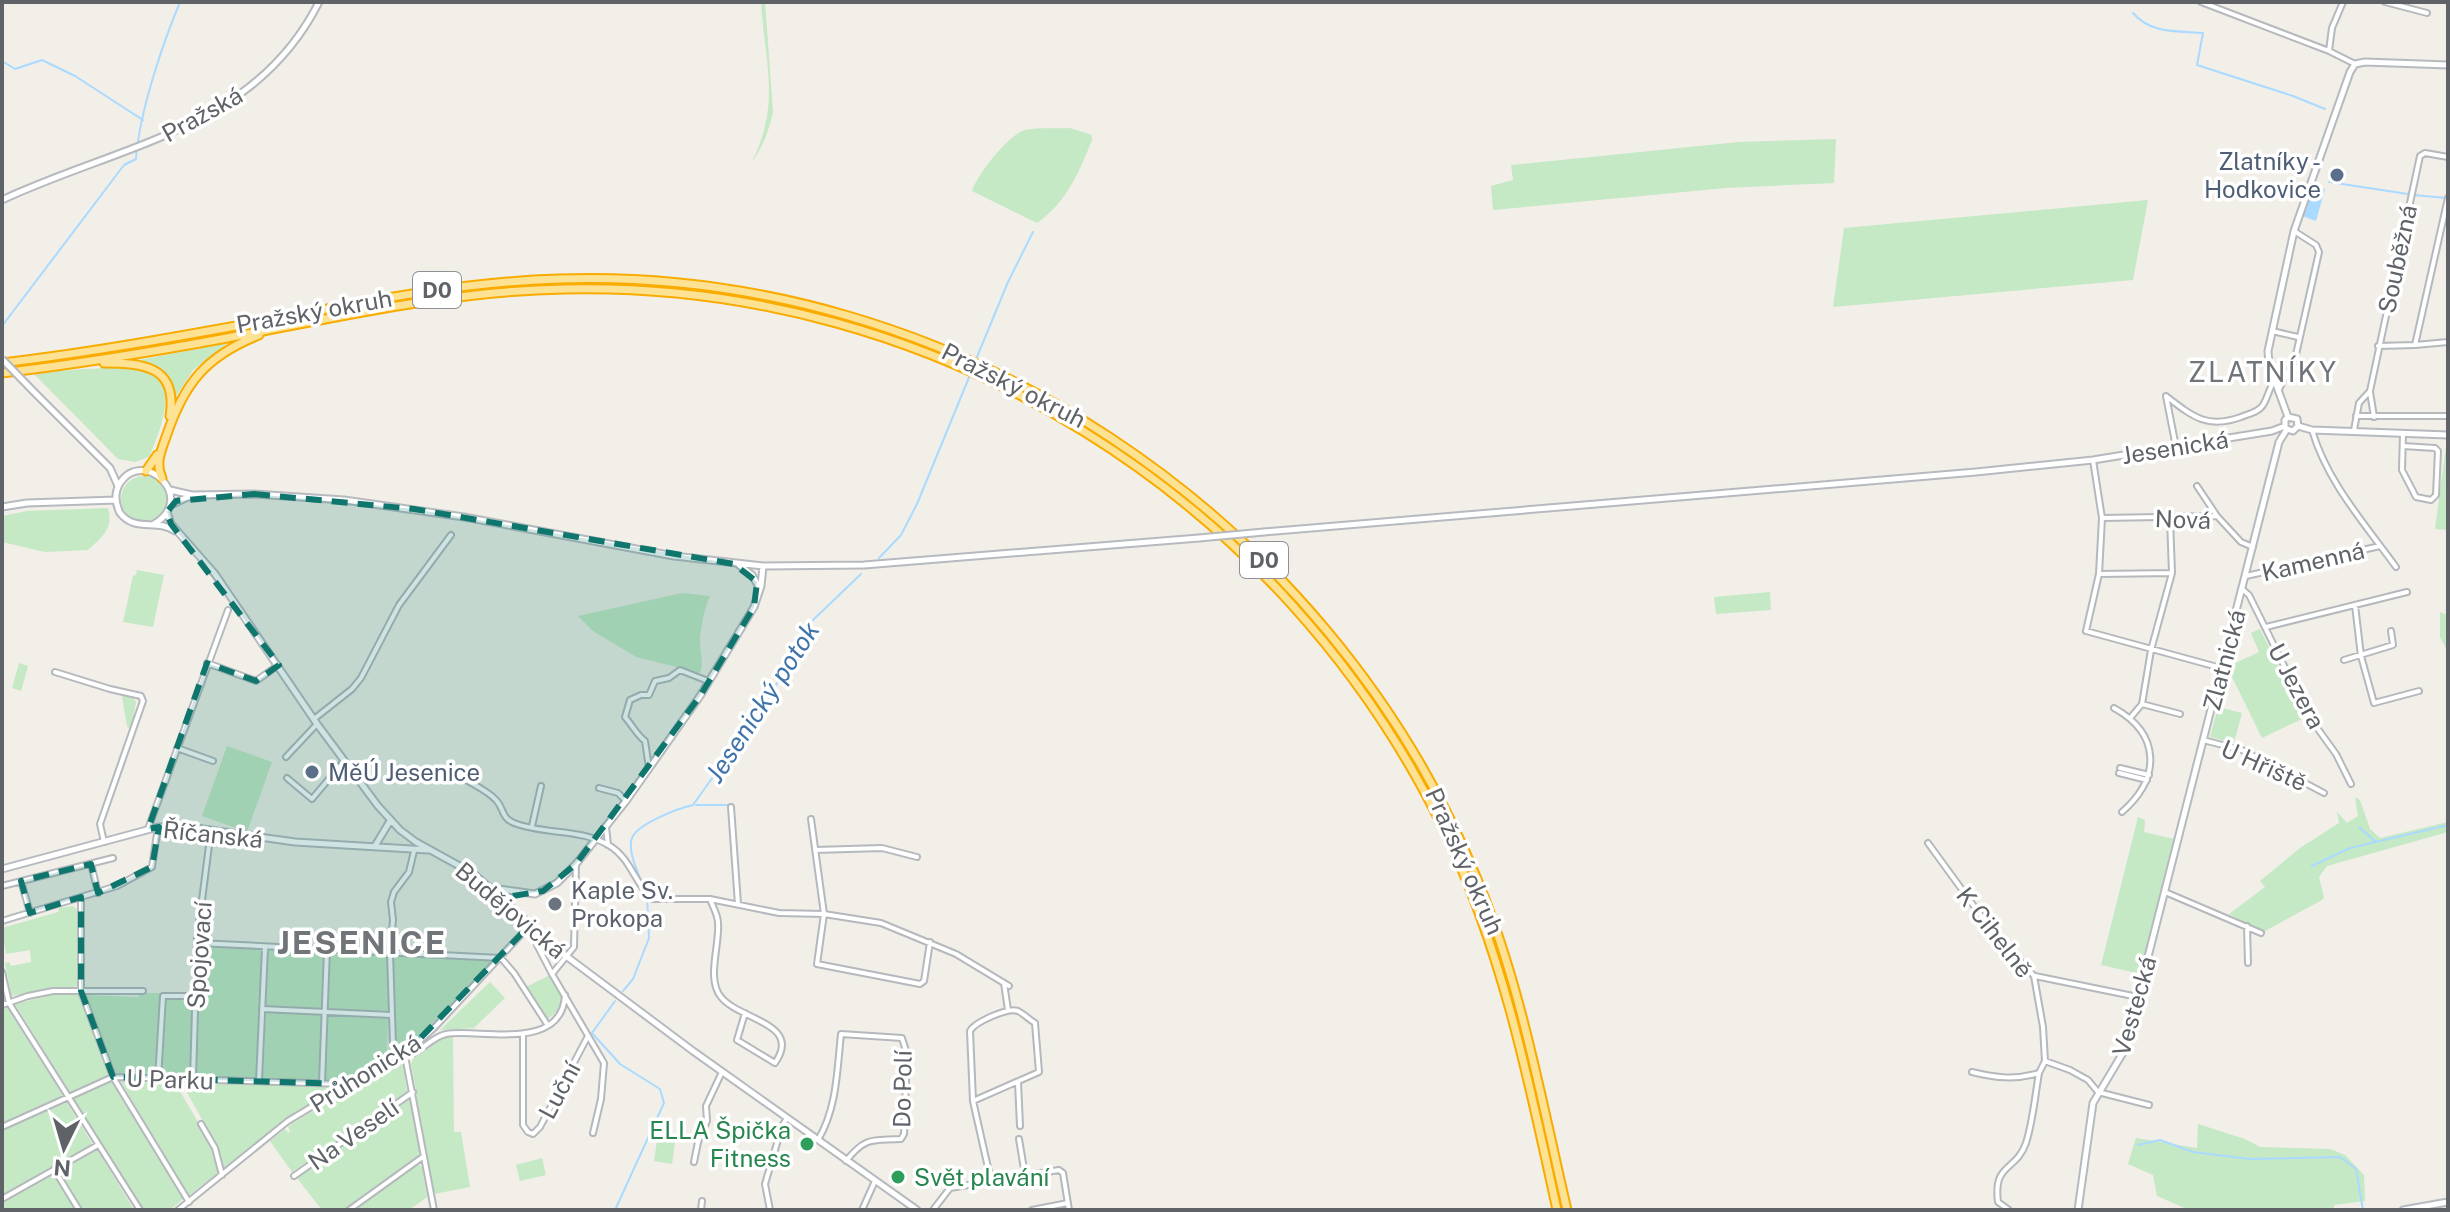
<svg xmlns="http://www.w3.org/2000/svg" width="2450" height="1212" viewBox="0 0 2450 1212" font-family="'Public Sans',sans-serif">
<rect width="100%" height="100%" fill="#f1efe8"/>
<path fill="#c5e8c5" d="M761,2H765L773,112C769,130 763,147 752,162C781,102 765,65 761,2Z
M1070,128L1092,135V140C1079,172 1067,202 1037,223L972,191C977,175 1009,133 1026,130C1040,127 1056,129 1070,128Z
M1836,139L1834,183L1726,188L1493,210L1491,186L1513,180L1511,165L1739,142Z
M2148,200L2133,280L1833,307L1844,228Z
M228,343L193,370L175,398C170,375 161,367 139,360Z
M85,369C104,369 130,364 148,371C181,384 158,436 149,457L135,462L118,459L33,373Z
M2447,439L2448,530L2435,529Z
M121 499a23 23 0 1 1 46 0a23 23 0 1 1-46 0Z
M108,508C114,528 102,537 88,550L45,552L2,542V516L27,511Z
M137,570L164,575L153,627L123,622L133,576L136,575Z
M1770,592L1771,610L1716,614L1714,597Z
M682,593L710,596C704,609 701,626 700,641C700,652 704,663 700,673L636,657L593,631L578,616Z
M2440,612L2448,615V652L2440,637Z
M2260,629L2304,718L2262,738L2227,667L2259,652L2251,633Z
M19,663L28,666L21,691L12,688Z
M126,695H131L136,702L131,730L127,726L122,697Z
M2218,707L2242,713L2234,743L2210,737Z
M227,746L272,762L247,832L202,816Z
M2355,797L2360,800L2370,829L2380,838L2448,822V832L2327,866L2319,877L2324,897L2322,900L2263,932L2229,914L2265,887L2260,881L2300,848L2339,823L2337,812L2347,823L2358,816Z
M2138,817L2145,820L2144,832L2174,839L2141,974L2101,965Z
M73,906L79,911V986L11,996L5,963L9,962L11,966L31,962L30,950L6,954L2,928L58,912L59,908Z
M201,947L262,950L257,1078L196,1076Z
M268,950L324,952L322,1009L266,1006Z
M330,952L388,955L389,1011L328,1009Z
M393,955L493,959L494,962L419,1036L400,1048L396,1039Z
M550,975L562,998L557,1011L547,1020L526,987Z
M490,982L505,998L474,1028L440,1030Z
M139,993H160L156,1075L114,1074L86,995L138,997Z
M51,995H80L108,1076L70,1093L15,1004Z
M165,998L193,999L190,1077L160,1076Z
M8,1008L63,1096L2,1124V1008Z
M266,1012L322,1014L319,1080L263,1078Z
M328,1015L388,1017L387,1056L348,1081L325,1079Z
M453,1036L454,1132H461L470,1187L434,1194L411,1063C419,1047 436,1038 453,1036Z
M398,1061L403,1066L407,1093L292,1172L270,1141L285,1129L288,1133L290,1131L288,1127L293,1123Z
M112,1080L183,1199L170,1210H143L73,1098Z
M120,1080L174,1081L212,1146L219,1172L188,1196Z
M181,1082L328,1086L331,1091L289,1117L223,1170L216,1144Z
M409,1098L420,1155L345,1210H322L297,1178Z
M66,1101L93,1145L2,1195V1130Z
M2198,1124L2245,1139L2260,1147L2330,1149L2345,1155L2364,1175L2365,1201L2334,1205V1210H2189L2157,1196L2153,1175L2128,1164L2136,1138L2197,1148Z
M658,1134L676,1136L672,1164L654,1161Z
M97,1149L134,1210H83L60,1172V1169Z
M542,1158L546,1175L520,1181L516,1165Z
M417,1164L422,1167L427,1197L409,1210H356Z
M52,1174L55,1175L76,1210H2V1201Z"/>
<path fill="#aadaff" d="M2313,185L2325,189L2316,221L2302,216Z"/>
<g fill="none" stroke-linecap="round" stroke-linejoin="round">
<path stroke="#aadaff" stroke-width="2" d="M2133,13C2151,34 2177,31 2203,33L2197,65L2293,96L2325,109
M2,61L15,69L42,60L75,76L143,120
M2329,182L2408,194
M2414,195L2446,198
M2,326L124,165L136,159C139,114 162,45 180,2
M972,369L1008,282L1033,232
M879,558L901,535L917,504L970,375
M733,748L770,697L797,644L813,620L861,574
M696,805H727
M2359,827L2376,842
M2312,866L2350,848L2448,825
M644,888C639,874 627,852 632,838C637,824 679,808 693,805L725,760
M623,991L633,979L649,938L647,897
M615,1001L592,1033L620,1064L660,1089L664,1103L615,1210
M2138,1145L2160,1140L2193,1152L2250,1159L2340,1157L2356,1169L2363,1210"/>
<defs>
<path id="street" d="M2201,2L2329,51L2355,64
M2385,2L2427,13
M2329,51L2332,28L2343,2
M2272,331L2298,337
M2415,345L2448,342
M2378,346L2415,345L2448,198
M2278,391L2295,359L2319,252L2316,245L2294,231
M2370,392L2374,417
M2356,416H2448
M2312,430C2327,482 2365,524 2396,567
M2354,430L2359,403L2370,391L2420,156L2425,153L2448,157
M2403,446L2435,448L2438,451L2436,495L2431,500L2416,497L2402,470L2403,433
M2176,447L2166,396C2193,417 2207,429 2241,417C2248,414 2259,412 2263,405C2268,397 2269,389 2274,381
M2093,460L2102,518L2099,574L2086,631L2221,668
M2197,486L2217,516
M2102,518L2217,516L2241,542L2253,547
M2099,574L2172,573
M2246,576L2380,546
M2242,589L2249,595L2310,718L2336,754L2351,784
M2355,605L2361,656L2374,703L2419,691
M2266,627L2407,592
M2344,660L2393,645L2391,631
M207,663L256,681L277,666
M55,672L110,689L141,696L143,701L100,824L104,842
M2142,704L2151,650L2172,573L2170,518
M2114,708C2161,734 2161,778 2122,812
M2131,717L2142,704L2180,714
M314,719L352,689L361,678L399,605L451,535
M2203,740L2242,750L2324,793
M177,748L213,761
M286,757L317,724
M649,768L645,741C637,735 632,725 625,717L630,700L641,695H649L655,681L669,678L680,670L708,681
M2120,768L2149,775
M2119,773L2147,780
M459,776C470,783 487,790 496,800C504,808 501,818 514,823C545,835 581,828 610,846C631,859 635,884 652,899H710L779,913L824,914L881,923L956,954L1009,986
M287,778L312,799L344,761
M599,788L618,793L626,801
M731,807L738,904
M811,819L824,914L817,964L920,984L924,981L930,942
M532,826L541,786
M606,827L608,845
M148,829L228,610
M1928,843L1987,924L2034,976L2043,1027L2045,1061
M815,850L882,848L917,857
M91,864L98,893
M576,864L574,947L552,974L604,1063L601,1099L593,1133
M21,881L30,913
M2,886L113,858
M2165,892L2261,933
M81,897V991L113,1077L189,1202
M710,899C713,907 718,915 718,923C720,945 706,979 721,997C739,1020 803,1023 775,1063L737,1040L745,1013
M2,921L117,886L152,867L158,827
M2247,926L2248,963
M198,943L501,958L514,973L547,1024
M537,945L552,974
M2,972L9,1003L140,1210
M2035,976L2138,997
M1004,983L1008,1010
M2,1005L28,996L53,991H143
M262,1009L392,1015
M523,1035V1125L528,1132L533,1134L540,1127L588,1036
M404,1055L435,1027L530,925
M396,1056L393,1046L390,952L393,920L391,902L394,892L409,872L414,851
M405,1056L434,1210
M2045,1061L2070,1070L2088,1080L2098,1092L2149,1105
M1972,1072C1996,1078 2015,1080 2039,1073L2045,1061
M158,1079L163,996H196
M193,1080L197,939L211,830
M259,1081L265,948
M1018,1082L1020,1126
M322,1083L327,949
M973,1101L1039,1072L1035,1023C1030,1020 1024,1014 1018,1011C1008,1007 975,1022 970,1031L973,1101L991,1181
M201,1124L215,1148L222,1175
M2,1127L113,1077L346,1084
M1019,1139L1025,1175
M818,1140C837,1108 837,1071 841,1034L902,1038L907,1054L904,1134L901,1139C872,1141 866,1136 846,1161
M694,1162L698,1142L707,1121L706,1106L722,1072
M54,1169L79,1210
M294,1176L413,1092
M2,1199L98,1145
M178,1210L288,1121L396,1056C400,1055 404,1056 408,1055C421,1053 431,1037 446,1034C479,1028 562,1053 565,995
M349,1210L424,1156
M701,1210L702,1201
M770,1210L765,1184L782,1126L787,1118
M862,1210L875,1181
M933,1210L950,1188L1059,1170L1063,1173L1069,1210
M1032,1210L1068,1203
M2009,1210L1998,1202C1993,1162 2016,1172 2026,1143C2033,1121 2035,1096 2039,1073"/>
<path id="secondary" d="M2,200C119,145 255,130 319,2
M36,394L110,468L118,486
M2288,417L2269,365L2268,351L2294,231L2350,72L2355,64L2365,62L2448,65
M2288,417L2297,419L2298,426
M2287,429L2293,431L2298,426L2312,430L2448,435
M170,490L192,495L254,494L344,500L464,517L674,556L763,566L864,565L1199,538
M171,505L190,496
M2,507L27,503L116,500
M167,512L171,524L215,574L317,724L378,806L400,830L416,842L474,874L566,956L693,1051L917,1210
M154,524C198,498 144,447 120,483C114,493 115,503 120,513C136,533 156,518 175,531
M1264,532L1976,472L2093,460L2272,431L2285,426V420L2288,417
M739,565L752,575L759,587
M375,846L390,821
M2,869L158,827H189L295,842L428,850
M492,888L535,894L557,883L576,864L626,801L700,696L754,607L761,586L763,566
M2078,1210L2093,1103L2124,1051L2279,442L2287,429
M2403,1210L2448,1202"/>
<path id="highway" d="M2,363C95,352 187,335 280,318C372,300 464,282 558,279C953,265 1328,515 1477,879C1521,985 1541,1099 1567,1210
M104,363C143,363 178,366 170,416
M2,373C77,364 152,352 227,338C338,317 450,291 564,289C938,280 1285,498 1446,834C1503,953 1529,1082 1557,1210
M146,471L157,455
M162,478C155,464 161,451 166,437C184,383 206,356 259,335"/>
</defs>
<use href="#street" stroke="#b5b8bc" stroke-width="8"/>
<use href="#secondary" stroke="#b6babf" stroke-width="9"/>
<use href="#highway" stroke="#f9ab00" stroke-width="11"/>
<use href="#street" stroke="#fff" stroke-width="4"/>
<use href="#secondary" stroke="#fff" stroke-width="5"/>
<use href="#highway" stroke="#fde293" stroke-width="7"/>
<defs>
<path id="secondary-bridge" d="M2,359L36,394
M1199,538L1264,532"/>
</defs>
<use href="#secondary-bridge" stroke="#b6babf" stroke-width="9" stroke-linecap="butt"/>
<use href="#secondary-bridge" stroke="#fff" stroke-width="5"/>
</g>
<path fill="#0f766e" fill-opacity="0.2" stroke="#0f766e" stroke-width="6" stroke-dasharray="16 10" stroke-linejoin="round" d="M254,494L414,509L734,564L757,582L754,607L700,696L576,864L543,891L501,898L530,925L404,1055L348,1084L113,1077L81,991V897L30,913L21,881L91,864L98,893L152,867L159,827L148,829L207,663L256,681L279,665L171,524L167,512L176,501Z"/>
<g fill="#5c6f8a" stroke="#fff" stroke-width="3">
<circle cx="2337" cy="175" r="8"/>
<circle cx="312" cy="772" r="8"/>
</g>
<circle fill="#6b7280" stroke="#fff" stroke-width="3" cx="555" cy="904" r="8"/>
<g fill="#2e9e5b" stroke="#fff" stroke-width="3">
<circle cx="807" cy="1144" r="8"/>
<circle cx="898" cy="1177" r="8"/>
</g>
<g text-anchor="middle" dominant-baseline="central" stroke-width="7" stroke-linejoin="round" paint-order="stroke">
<g fill="#fff" stroke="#8f9295" stroke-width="2">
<rect x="413" y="272" width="48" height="36" rx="6"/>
<rect x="1240" y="542" width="48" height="36" rx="6"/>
</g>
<g font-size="22" font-weight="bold" fill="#5f6368">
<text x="437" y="290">D0</text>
<text x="1264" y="560">D0</text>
</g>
<g font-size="24" fill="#5f6368" stroke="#fff">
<text transform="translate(202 114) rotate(-29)">Pražská</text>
<text transform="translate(2397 259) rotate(-78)">Souběžná</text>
<text transform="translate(314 311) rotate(-10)">Pražský okruh</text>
<text transform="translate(1014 385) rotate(27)">Pražský okruh</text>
<text transform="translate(2175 447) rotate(-9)">Jesenická</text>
<text transform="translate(2183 519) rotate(2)">Nová</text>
<text transform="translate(2313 561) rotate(-13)">Kamenná</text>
<text transform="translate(2224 660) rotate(-75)">Zlatnická</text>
<text transform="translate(2297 686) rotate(62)">U Jezera</text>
<text transform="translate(2264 765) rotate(24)">U Hřiště</text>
<text transform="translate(213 834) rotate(6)">Říčanská</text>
<text transform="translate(1465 861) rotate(66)">Pražský okruh</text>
<text transform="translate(511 910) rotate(40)">Budějovická</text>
<text transform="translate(1995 932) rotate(52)">K Cihelně</text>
<text transform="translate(199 955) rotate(-86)">Spojovací</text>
<text transform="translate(2134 1006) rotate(-74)">Vestecká</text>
<text transform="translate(365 1073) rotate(-32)">Průhonická</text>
<text transform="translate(170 1079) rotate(2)">U Parku</text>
<text transform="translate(902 1089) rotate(-89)">Do Polí</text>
<text transform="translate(559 1090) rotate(-62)">Luční</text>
<text transform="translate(353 1134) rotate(-35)">Na Veselí</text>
</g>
<g font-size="24" fill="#4e5e75" stroke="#fff" text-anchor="end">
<text x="2321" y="161">Zlatníky -<tspan x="2321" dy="28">Hodkovice</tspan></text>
<text x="328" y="772" text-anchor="start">MěÚ Jesenice</text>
</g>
<g font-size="24" fill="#5b616d" stroke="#fff" text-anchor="start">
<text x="571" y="890">Kaple Sv.<tspan x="571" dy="28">Prokopa</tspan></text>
</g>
<g font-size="24" fill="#27864d" stroke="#fff" text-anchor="end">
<text x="791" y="1130">ELLA Špička<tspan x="791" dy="28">Fitness</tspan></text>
<text x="914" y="1177" text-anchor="start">Svět plavání</text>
</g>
<g font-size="26" font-style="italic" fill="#4174aa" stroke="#fff">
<text transform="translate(762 702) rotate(-57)">Jesenický potok</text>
</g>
<g font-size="28" letter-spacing="2" fill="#70757a" stroke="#fff">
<text x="2263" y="371">ZLATNÍKY</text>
</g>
<g font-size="32" font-weight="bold" letter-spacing="2" fill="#70757a" stroke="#fff">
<text x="362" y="942">JESENICE</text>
</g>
</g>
<rect width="2450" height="1212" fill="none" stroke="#5f6368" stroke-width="8"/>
<g transform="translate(64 1148) rotate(185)" stroke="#ffffff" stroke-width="6" paint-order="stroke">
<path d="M0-6L14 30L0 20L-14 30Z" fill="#5f6368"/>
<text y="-12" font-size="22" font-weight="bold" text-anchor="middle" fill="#5f6368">N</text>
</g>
</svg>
